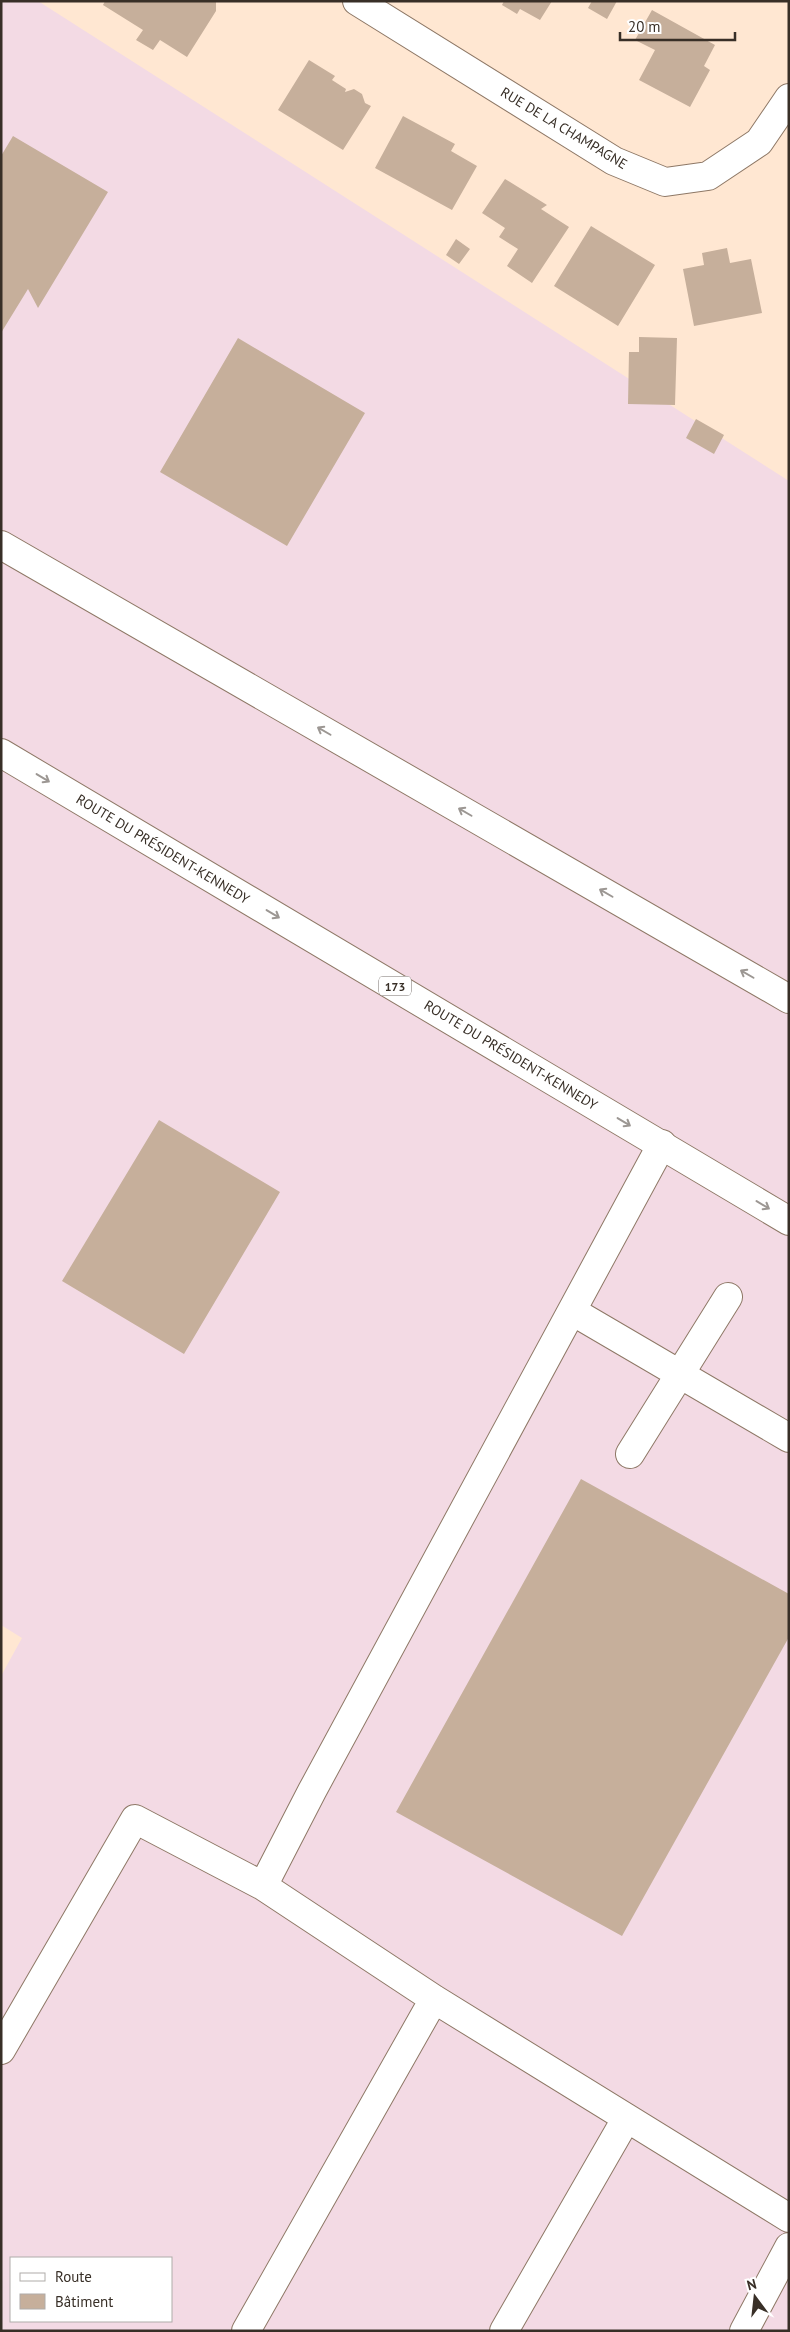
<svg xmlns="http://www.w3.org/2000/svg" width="790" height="2332" viewBox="0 0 790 2332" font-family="'PT Sans',sans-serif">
<rect width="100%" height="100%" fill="#ffe7d2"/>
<path fill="#f3dae4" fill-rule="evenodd" d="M1,1H38L789,481V2331H1V1676L22,1638L1,1625ZM11,2258H171V2321H11Z"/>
<path fill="#c6af9b" d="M105,1H216V11L187,57L160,40L153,50L136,40L143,30L103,5Z
M504,1H552L540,20L520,9L517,14L502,5Z
M592,1H617L607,19L588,8Z
M652,10L715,45L704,66L710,70L690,107L639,80L655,50L635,40Z
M309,60L335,76L332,80L346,89L345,92L354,89L362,94L365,103L371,106L343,150L278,110Z
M403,116L455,144L451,151L477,166L452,210L375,168Z
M13,136L108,192L38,308L28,289L1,333V156Z
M505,179L547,205L541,209L569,227L532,283L507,266L518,249L499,237L505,228L482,213Z
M591,226L655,265L618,326L554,286Z
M456,239L470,249L459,264L446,255Z
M727,248L730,263L751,259L762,313L694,326L683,269L704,265L702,253Z
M639,337L677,338L675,405L628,404L629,352H639Z
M238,338L365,413L287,546L160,472Z
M696,419L724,435L714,454L686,438Z
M159,1120L280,1192L184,1354L62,1281Z
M581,1479L789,1594V1637L622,1936L396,1812Z"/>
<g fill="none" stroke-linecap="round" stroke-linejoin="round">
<defs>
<path id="minor" d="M357,1L614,161L665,182L708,176L759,142L789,98
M572,1311L789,1438
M630,1454L728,1297
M263,1886L312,1791L662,1144
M1,2050L135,1819L263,1886L434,1999L789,2218
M246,2331L434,1999
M504,2331L626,2119
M744,2331L789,2247"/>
<path id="major" d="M1,545L789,999
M1,753L789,1221"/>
</defs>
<use href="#minor" stroke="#8e7866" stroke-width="30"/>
<use href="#major" stroke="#8e7866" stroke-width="30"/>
<use href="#minor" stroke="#fff" stroke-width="28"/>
<use href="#major" stroke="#fff" stroke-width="28"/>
</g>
<defs><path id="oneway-shaft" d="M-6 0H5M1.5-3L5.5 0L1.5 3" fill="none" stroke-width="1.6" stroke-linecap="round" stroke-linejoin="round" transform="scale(1.25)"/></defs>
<g stroke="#9c9793">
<use href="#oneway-shaft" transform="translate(324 731) rotate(-150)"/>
<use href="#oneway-shaft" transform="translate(43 778) rotate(31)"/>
<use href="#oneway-shaft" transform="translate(465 812) rotate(-150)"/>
<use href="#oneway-shaft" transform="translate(606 893) rotate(-150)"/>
<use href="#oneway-shaft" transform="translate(273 914) rotate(31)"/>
<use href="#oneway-shaft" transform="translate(747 974) rotate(-150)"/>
<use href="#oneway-shaft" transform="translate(624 1122) rotate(31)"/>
<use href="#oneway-shaft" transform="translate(763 1205) rotate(31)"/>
</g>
<g text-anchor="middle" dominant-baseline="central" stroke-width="5" stroke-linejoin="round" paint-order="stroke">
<rect fill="#fff" stroke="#746d68" stroke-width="1" x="379" y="976.5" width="32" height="19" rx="4"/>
<g font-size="12" font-weight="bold" fill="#382f27">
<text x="395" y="986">173</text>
</g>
<g font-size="14" fill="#382f27" stroke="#fff">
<text transform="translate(564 128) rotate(31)">RUE DE LA CHAMPAGNE</text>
<text transform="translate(163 849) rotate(31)">ROUTE DU PRÉSIDENT-KENNEDY</text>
<text transform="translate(511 1055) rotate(31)">ROUTE DU PRÉSIDENT-KENNEDY</text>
</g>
</g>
<rect width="790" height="2332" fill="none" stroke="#382f27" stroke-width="5"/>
<rect x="10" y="2257" width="162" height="65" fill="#ffffff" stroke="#afaca9"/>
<rect x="20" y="2273" width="25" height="8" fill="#ffffff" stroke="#afaca9"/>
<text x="55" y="2282" font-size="15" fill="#382f27">Route</text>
<rect x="20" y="2294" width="25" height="15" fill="#c6af9b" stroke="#afaca9"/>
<text x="55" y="2307" font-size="15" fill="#382f27">Bâtiment</text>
<g transform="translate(755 2297) rotate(345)" stroke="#ffffff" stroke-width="4" paint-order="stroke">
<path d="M0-4L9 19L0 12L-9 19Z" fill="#382f27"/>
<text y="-8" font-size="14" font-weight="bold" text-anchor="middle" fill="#382f27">N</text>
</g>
<path d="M620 32v8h115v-8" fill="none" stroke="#382f27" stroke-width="2.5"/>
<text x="628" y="32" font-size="15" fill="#382f27" stroke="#ffffff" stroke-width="4" paint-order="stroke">20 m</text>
</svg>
